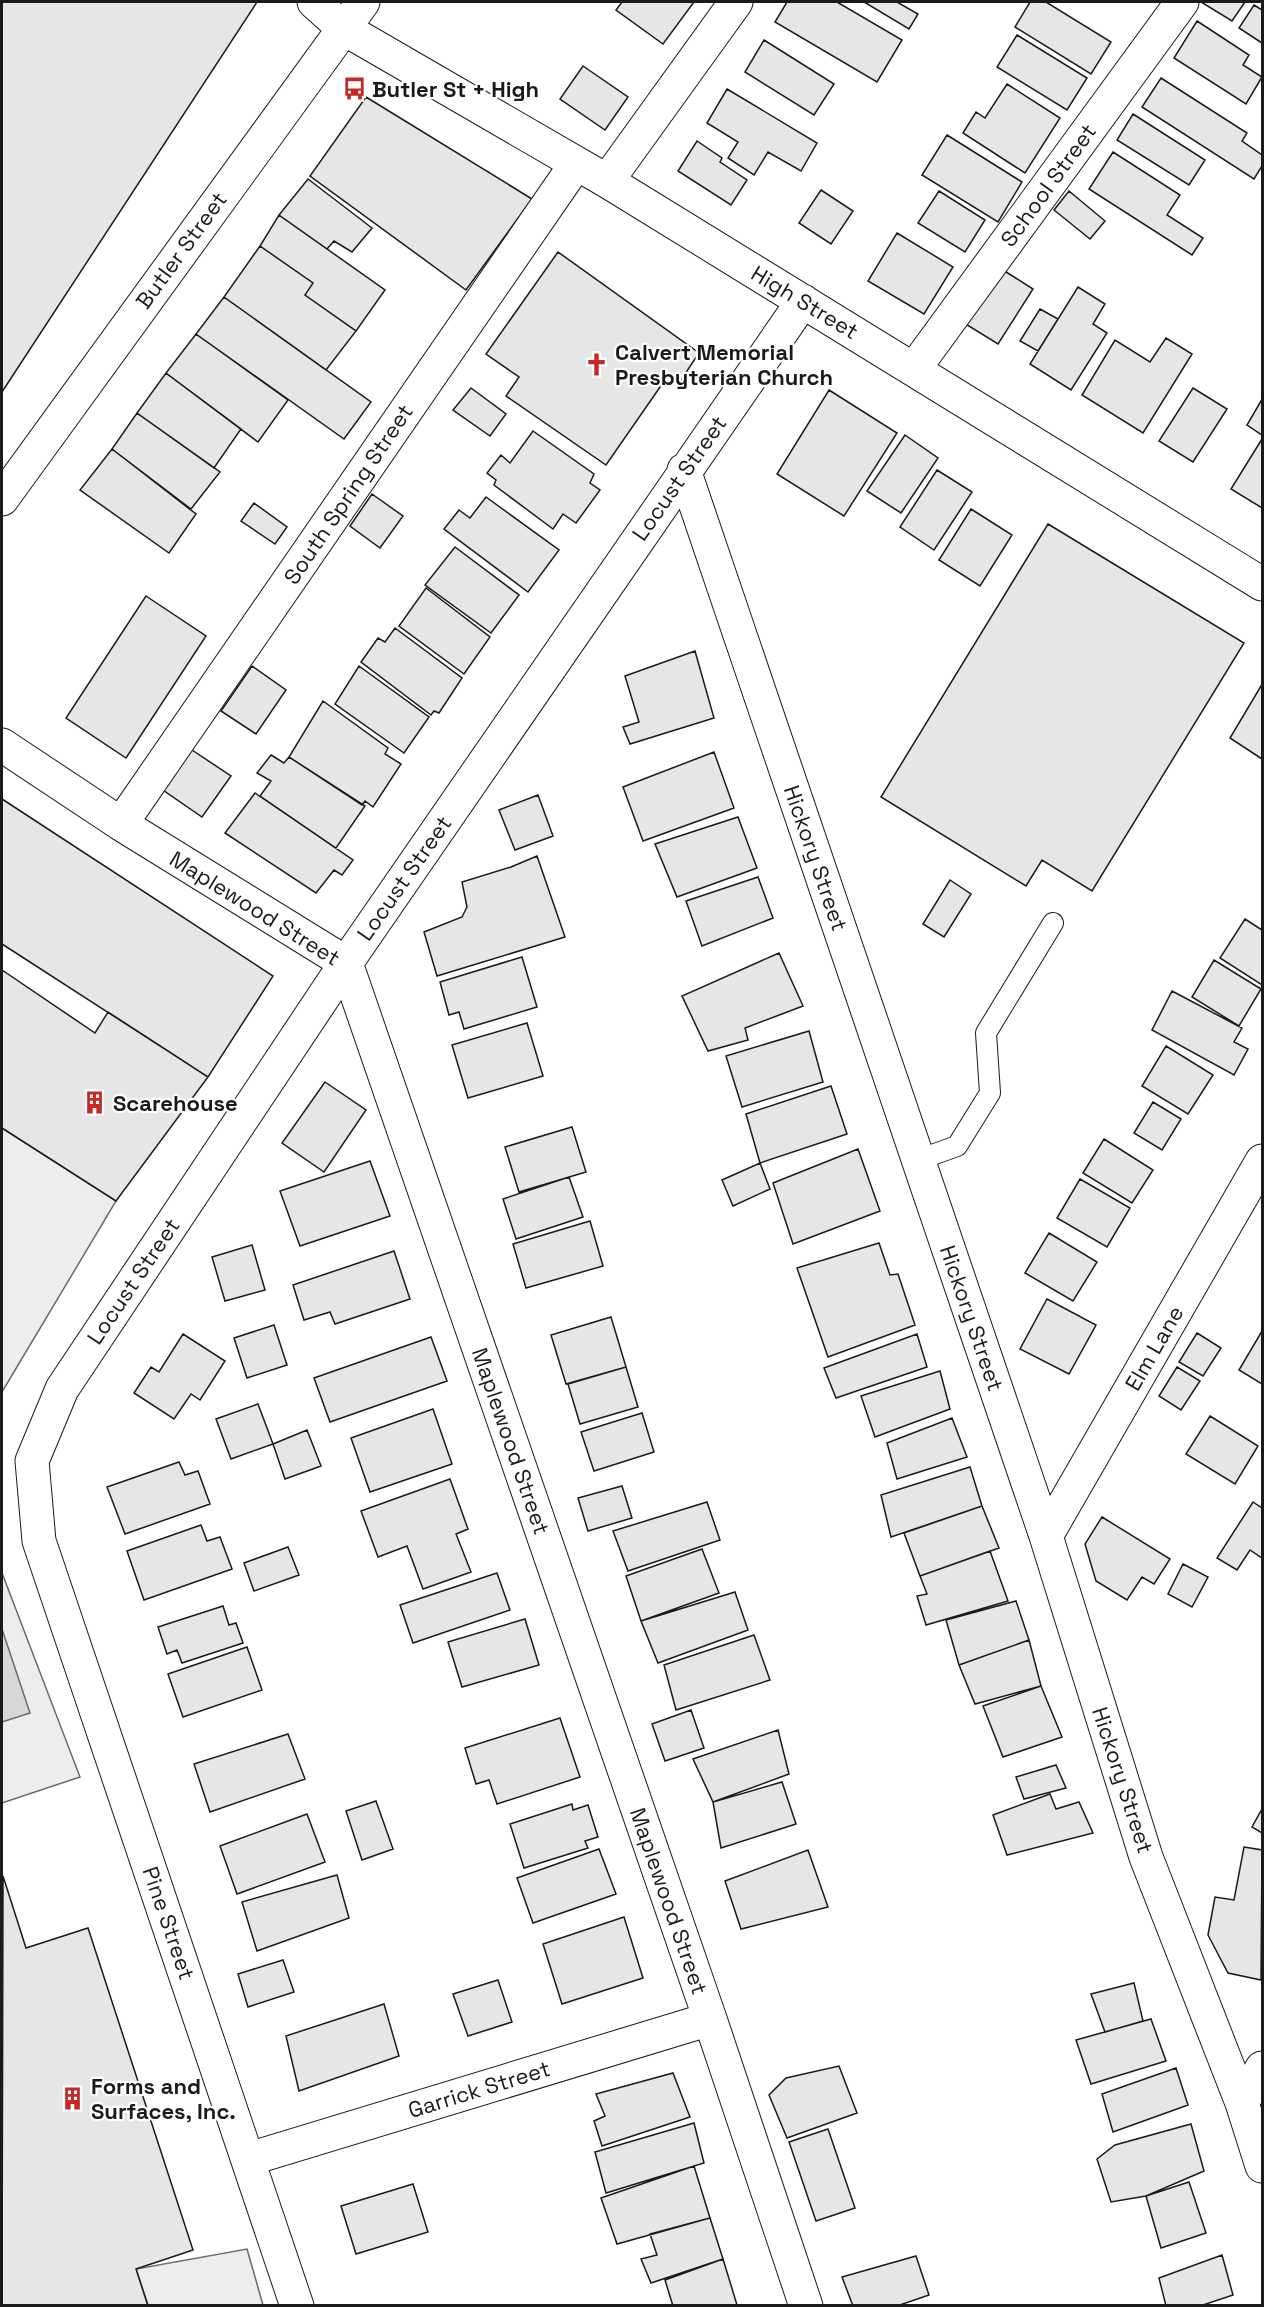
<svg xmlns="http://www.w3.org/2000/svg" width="1264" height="2307" viewBox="0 0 1264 2307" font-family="'Space Grotesk',sans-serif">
<rect width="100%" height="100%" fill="#fff"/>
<path fill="#ededed" stroke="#6a6a6a" stroke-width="1.5" d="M2,1128L116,1201L2,1392Z
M2,1573L80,1777L2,1803Z
M247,2249L263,2305H148L136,2269Z"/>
<path fill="#d7d7d7" stroke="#6a6a6a" stroke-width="1.5" d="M2,1629L30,1713L2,1722Z"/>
<path fill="#e6e6e6" stroke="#1a1a1a" stroke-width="1.5" d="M2,2H257L2,392Z
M622,2H694L663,44L616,10Z
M787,2H837L902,40L877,82L775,22Z
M864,2H897L918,14L909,29Z
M1030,2H1046L1111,42L1091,74L1015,27Z
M1201,2H1245L1232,21Z
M1254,5L1262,10V43L1239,28Z
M1197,21L1249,55L1243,65L1262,77L1246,104L1174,58Z
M1017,35L1087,78L1067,110L997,67Z
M764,40L834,84L814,115L745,72Z
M583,66L628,97L605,130L560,99Z
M1161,78L1247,133L1242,141L1262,155V166L1254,179L1142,107Z
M1007,84L1060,118L1025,173L963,133L976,112L985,118Z
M727,89L817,143L801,171L768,152L754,175L728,158L738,142L707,123Z
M366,97L532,199L466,290L310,176Z
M1133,114L1205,160L1189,185L1117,140Z
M947,135L1022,182L998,222L922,175Z
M697,141L722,158L720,162L747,180L731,205L678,171Z
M1113,152L1180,195L1167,215L1203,238L1192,255L1089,189Z
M308,179L372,228L352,252L334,241L327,249L279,215Z
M821,190L853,211L831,244L799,223Z
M939,191L985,220L965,252L918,223Z
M1069,191L1105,221L1090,239L1054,210Z
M279,215L385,290L356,331L305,295L313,283L260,246Z
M897,233L953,267L924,314L868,281Z
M260,246L313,283L305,295L356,331L326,370L224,297Z
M558,252L699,353L679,383L667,377L606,465L506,396L519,377L486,354Z
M1003,270L1033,289L998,344L964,323Z
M1078,287L1105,304L1093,324L1107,333L1071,390L1030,364Z
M224,297L371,402L344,439L196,334Z
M1040,309L1058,319L1038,351L1020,341Z
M196,334L288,400L258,442L166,373Z
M1166,338L1192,354L1143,433L1082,395L1115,340L1150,362Z
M166,373L241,429L214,468L137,413Z
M471,388L506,414L490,436L453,410Z
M1193,388L1227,409L1193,462L1159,441Z
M829,390L897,433L844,516L777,474Z
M1261,401L1262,402V435L1247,425Z
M137,413L220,472L191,509L112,449Z
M533,431L594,474L590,483L600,490L576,523L563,514L553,529L494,485L496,480L487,473L501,455L510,463Z
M905,435L938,458L901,513L867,491Z
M1262,439V508L1231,489Z
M112,449L196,514L169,553L80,490Z
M937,470L972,492L934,550L900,527Z
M372,494L403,516L380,548L350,526Z
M486,497L559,550L528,592L444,529L459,510L470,518Z
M254,503L287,527L275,544L241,521Z
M971,509L1012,535L980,586L939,560Z
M1048,524L1244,643L1092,891L1042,860L1026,886L881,797Z
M455,547L519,595L491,633L425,585Z
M426,588L490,637L464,674L399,626Z
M146,596L206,636L126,758L66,718Z
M395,628L462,678L439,713L434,711L431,715L361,662L378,638L385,642Z
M695,651L714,718L630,744L623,727L639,722L625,676Z
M252,666L286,690L256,734L221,711Z
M359,666L429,717L404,753L335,704Z
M1261,686L1262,687V759L1230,738Z
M323,701L388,748L385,754L401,764L373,807L365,801L362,805L289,757Z
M189,748L231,776L202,817L160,788Z
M714,752L734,808L643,841L623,787Z
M271,755L284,763L289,757L365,806L336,848L260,796L271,781L257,773Z
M255,793L353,860L342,875L334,870L316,893L225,833Z
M538,795L553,836L515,850L499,810Z
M2,799L273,976L208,1077L2,944Z
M738,817L757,868L677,897L655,844Z
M537,856L565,937L437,976L424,932L462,917L467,907L462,882L511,867Z
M758,877L773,918L702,946L686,901Z
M950,880L971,894L944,937L923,924Z
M1245,919L1262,930V985L1220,958Z
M779,953L803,1006L745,1028L748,1040L708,1051L682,996Z
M522,957L537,1007L464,1029L459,1012L449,1015L440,982Z
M1214,960L1261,989L1239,1026L1192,997Z
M2,970L95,1033L108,1012L208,1077L116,1201L2,1128Z
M1172,991L1242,1028L1234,1042L1248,1049L1234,1075L1152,1030Z
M527,1023L543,1076L468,1098L452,1045Z
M809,1031L823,1082L742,1107L726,1056Z
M1166,1046L1213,1075L1188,1114L1142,1086Z
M325,1082L366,1110L324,1172L282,1143Z
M831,1086L847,1134L760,1163L746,1114Z
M1153,1102L1181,1119L1162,1150L1134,1133Z
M572,1127L586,1172L519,1192L505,1147Z
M1104,1139L1153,1170L1132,1203L1083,1173Z
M858,1149L880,1211L793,1244L773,1183Z
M370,1161L390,1216L300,1246L280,1191Z
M760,1163L770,1189L733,1206L722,1180Z
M569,1177L583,1217L516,1239L503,1199Z
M1080,1179L1130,1208L1107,1247L1057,1218Z
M590,1221L603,1266L526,1288L513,1244Z
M1049,1233L1097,1262L1073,1301L1025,1273Z
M879,1243L890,1275L898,1274L915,1325L828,1357L797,1268Z
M252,1245L265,1290L225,1301L212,1257Z
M394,1251L410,1299L335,1324L330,1312L304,1320L293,1285Z
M1047,1299L1096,1325L1069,1374L1020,1349Z
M611,1317L626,1367L566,1384L551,1335Z
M274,1325L287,1365L247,1378L234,1338Z
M1262,1331V1384L1239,1370Z
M1197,1333L1221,1348L1203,1376L1179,1362Z
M183,1334L225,1361L200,1400L191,1394L174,1419L134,1393L151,1367L159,1372Z
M917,1334L927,1367L836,1398L824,1368Z
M431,1337L447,1381L330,1422L314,1378Z
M626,1367L638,1407L580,1424L568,1384Z
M1177,1367L1200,1381L1181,1410L1159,1396Z
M940,1371L950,1409L875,1437L861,1396Z
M258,1404L273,1444L231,1459L216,1419Z
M433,1409L452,1464L370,1492L351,1438Z
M642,1413L654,1452L594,1471L581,1432Z
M1210,1416L1258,1446L1235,1484L1186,1454Z
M952,1418L967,1457L897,1479L887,1443Z
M307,1430L321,1466L285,1479L273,1444Z
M179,1462L185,1475L198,1471L210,1504L125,1534L107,1487Z
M970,1467L982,1506L891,1537L881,1495Z
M450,1479L468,1529L456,1534L471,1572L423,1589L407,1546L378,1557L361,1511Z
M622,1486L632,1518L588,1531L578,1498Z
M707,1502L720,1540L628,1571L613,1531Z
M1253,1502L1262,1508V1558L1250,1550L1237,1570L1217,1558Z
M982,1506L999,1548L920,1576L904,1533Z
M1102,1517L1170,1559L1154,1584L1142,1577L1127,1600L1096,1581L1085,1544Z
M201,1525L207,1541L220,1537L232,1569L144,1600L127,1551Z
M288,1547L299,1575L254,1591L244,1563Z
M702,1549L719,1593L641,1621L626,1576Z
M990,1551L1008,1601L926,1625L917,1596L927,1594L920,1576Z
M1183,1564L1208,1577L1192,1607L1168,1594Z
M497,1573L510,1610L413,1643L400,1605Z
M735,1592L748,1630L658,1663L641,1621Z
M1016,1601L1029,1640L959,1665L946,1620Z
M223,1606L229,1625L236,1623L243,1643L182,1663L177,1650L167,1654L158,1627Z
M525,1619L539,1665L462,1687L448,1642Z
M754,1635L770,1680L676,1710L664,1665Z
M1029,1640L1041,1686L975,1704L959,1665Z
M247,1647L262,1690L183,1717L168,1674Z
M1041,1686L1062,1737L1003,1757L983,1706Z
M691,1710L704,1748L665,1761L652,1724Z
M560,1718L580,1777L497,1804L489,1780L476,1784L465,1748Z
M778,1730L789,1774L713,1802L693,1759Z
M288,1734L305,1779L210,1812L194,1764Z
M1056,1765L1066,1788L1024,1799L1016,1777Z
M782,1782L796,1824L721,1848L713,1802Z
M1050,1794L1056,1809L1079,1802L1093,1833L1007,1855L993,1815Z
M376,1801L393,1849L362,1860L346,1811Z
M572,1804L573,1810L588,1805L598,1837L585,1841L588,1848L524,1868L510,1824Z
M1262,1809V1833L1252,1827Z
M307,1814L325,1862L237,1894L220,1846Z
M1244,1847L1262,1850L1261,1980L1228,1973L1208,1935L1215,1897L1234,1900Z
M599,1849L616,1894L533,1923L517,1878Z
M808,1850L828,1907L741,1929L725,1881Z
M337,1875L349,1918L257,1951L242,1902Z
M3,1876L26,1948L88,1928L193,2250L136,2269L148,2306H2Z
M624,1917L643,1978L562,2004L543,1944Z
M283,1960L294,1992L248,2007L238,1974Z
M498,1980L512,2022L468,2036L453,1994Z
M1134,1983L1143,2021L1105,2032L1091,1994Z
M384,2004L399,2056L299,2091L286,2036Z
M1151,2019L1166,2061L1091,2084L1076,2040Z
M839,2066L857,2113L787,2138L769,2095L786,2078Z
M1176,2068L1188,2105L1113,2132L1102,2094Z
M673,2073L690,2117L602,2146L594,2121L605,2116L596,2094Z
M694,2123L704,2163L606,2193L595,2152Z
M1191,2124L1204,2171L1146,2196L1111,2202L1097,2159L1115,2145Z
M828,2129L855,2208L816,2221L789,2142Z
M694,2166L710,2218L617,2244L601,2198Z
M1189,2182L1206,2233L1161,2248L1146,2196Z
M413,2184L428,2232L356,2254L341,2206Z
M710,2218L723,2259L651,2283L641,2259L657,2255L650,2234Z
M1222,2255L1233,2295L1200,2306H1166L1159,2278Z
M916,2256L929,2295L897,2306H853L842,2277Z
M723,2259L737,2305L673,2306L665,2280Z"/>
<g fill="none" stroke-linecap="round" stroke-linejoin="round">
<defs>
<path id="lane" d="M918,1160L957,1146L990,1093L986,1033L1053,923"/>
<path id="street" d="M343,28L607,181L1262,584
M607,181L736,2
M914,369L1182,2
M684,470L1046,1536L1146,1857L1242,2103L1262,2166
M2,745L121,824L346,963L710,2019L806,2306
M121,824L576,164
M1046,1536L1262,1161
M1242,2103L1262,2068
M249,2159L710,2019
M297,2306L39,1541L32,1461L62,1389L346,963L803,301"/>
<path id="secondary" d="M314,2L343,28
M2,499L363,2"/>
</defs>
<use href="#lane" stroke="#1a1a1a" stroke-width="22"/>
<use href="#street" stroke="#1a1a1a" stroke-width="35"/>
<use href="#secondary" stroke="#1a1a1a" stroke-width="35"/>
<use href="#lane" stroke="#fff" stroke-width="20"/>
<use href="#street" stroke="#fff" stroke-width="33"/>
<use href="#secondary" stroke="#fff" stroke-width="33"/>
</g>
<defs>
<symbol id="bus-bare" viewBox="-9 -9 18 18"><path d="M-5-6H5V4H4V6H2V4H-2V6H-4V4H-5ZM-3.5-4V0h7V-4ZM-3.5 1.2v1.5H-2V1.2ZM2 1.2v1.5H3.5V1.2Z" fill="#c62828" stroke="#fff" stroke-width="2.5" paint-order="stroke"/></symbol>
<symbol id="church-bare" viewBox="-9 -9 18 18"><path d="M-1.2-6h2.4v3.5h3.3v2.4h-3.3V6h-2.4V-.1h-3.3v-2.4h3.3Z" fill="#c62828" stroke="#fff" stroke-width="2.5" paint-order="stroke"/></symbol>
<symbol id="building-bare" viewBox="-9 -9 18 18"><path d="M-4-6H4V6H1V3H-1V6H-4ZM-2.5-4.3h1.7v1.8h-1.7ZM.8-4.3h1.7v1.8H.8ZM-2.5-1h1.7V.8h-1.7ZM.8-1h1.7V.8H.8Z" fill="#c62828" stroke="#fff" stroke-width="2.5" paint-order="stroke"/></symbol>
</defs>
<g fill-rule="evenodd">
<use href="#bus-bare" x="338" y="72" width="33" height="33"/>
<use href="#church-bare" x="580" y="348" width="33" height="33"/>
<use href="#building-bare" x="78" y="1086" width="33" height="33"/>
<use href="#building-bare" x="56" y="2082" width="33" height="33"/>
</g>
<g text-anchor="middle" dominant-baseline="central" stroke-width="4.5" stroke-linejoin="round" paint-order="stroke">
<g font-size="22" font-weight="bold" fill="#1a1a1a" stroke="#fff" text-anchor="start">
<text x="372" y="89">Butler St + High</text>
<text x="615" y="352">Calvert Memorial<tspan x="615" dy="25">Presbyterian Church</tspan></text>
<text x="113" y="1103">Scarehouse</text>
<text x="91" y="2086">Forms and<tspan x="91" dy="25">Surfaces, Inc.</tspan></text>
</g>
<g font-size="22" fill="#1a1a1a" stroke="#fff">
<text transform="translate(1048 185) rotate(-54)">School Street</text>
<text transform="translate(181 250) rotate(-54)">Butler Street</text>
<text transform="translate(805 302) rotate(31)">High Street</text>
<text transform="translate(679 478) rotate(-55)">Locust Street</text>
<text transform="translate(348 494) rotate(-56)">South Spring Street</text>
<text transform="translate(816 858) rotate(71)">Hickory Street</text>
<text transform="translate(404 878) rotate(-55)">Locust Street</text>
<text transform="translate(255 908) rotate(32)">Maplewood Street</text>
<text transform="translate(133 1281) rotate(-56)">Locust Street</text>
<text transform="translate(972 1318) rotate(71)">Hickory Street</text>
<text transform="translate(1154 1348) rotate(-60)">Elm Lane</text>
<text transform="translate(511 1441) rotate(71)">Maplewood Street</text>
<text transform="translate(1123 1780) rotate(72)">Hickory Street</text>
<text transform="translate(669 1901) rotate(71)">Maplewood Street</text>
<text transform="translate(169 1923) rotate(71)">Pine Street</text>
<text transform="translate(479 2089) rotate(-17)">Garrick Street</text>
</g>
</g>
<rect width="1264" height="2307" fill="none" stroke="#1a1a1a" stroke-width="6"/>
</svg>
